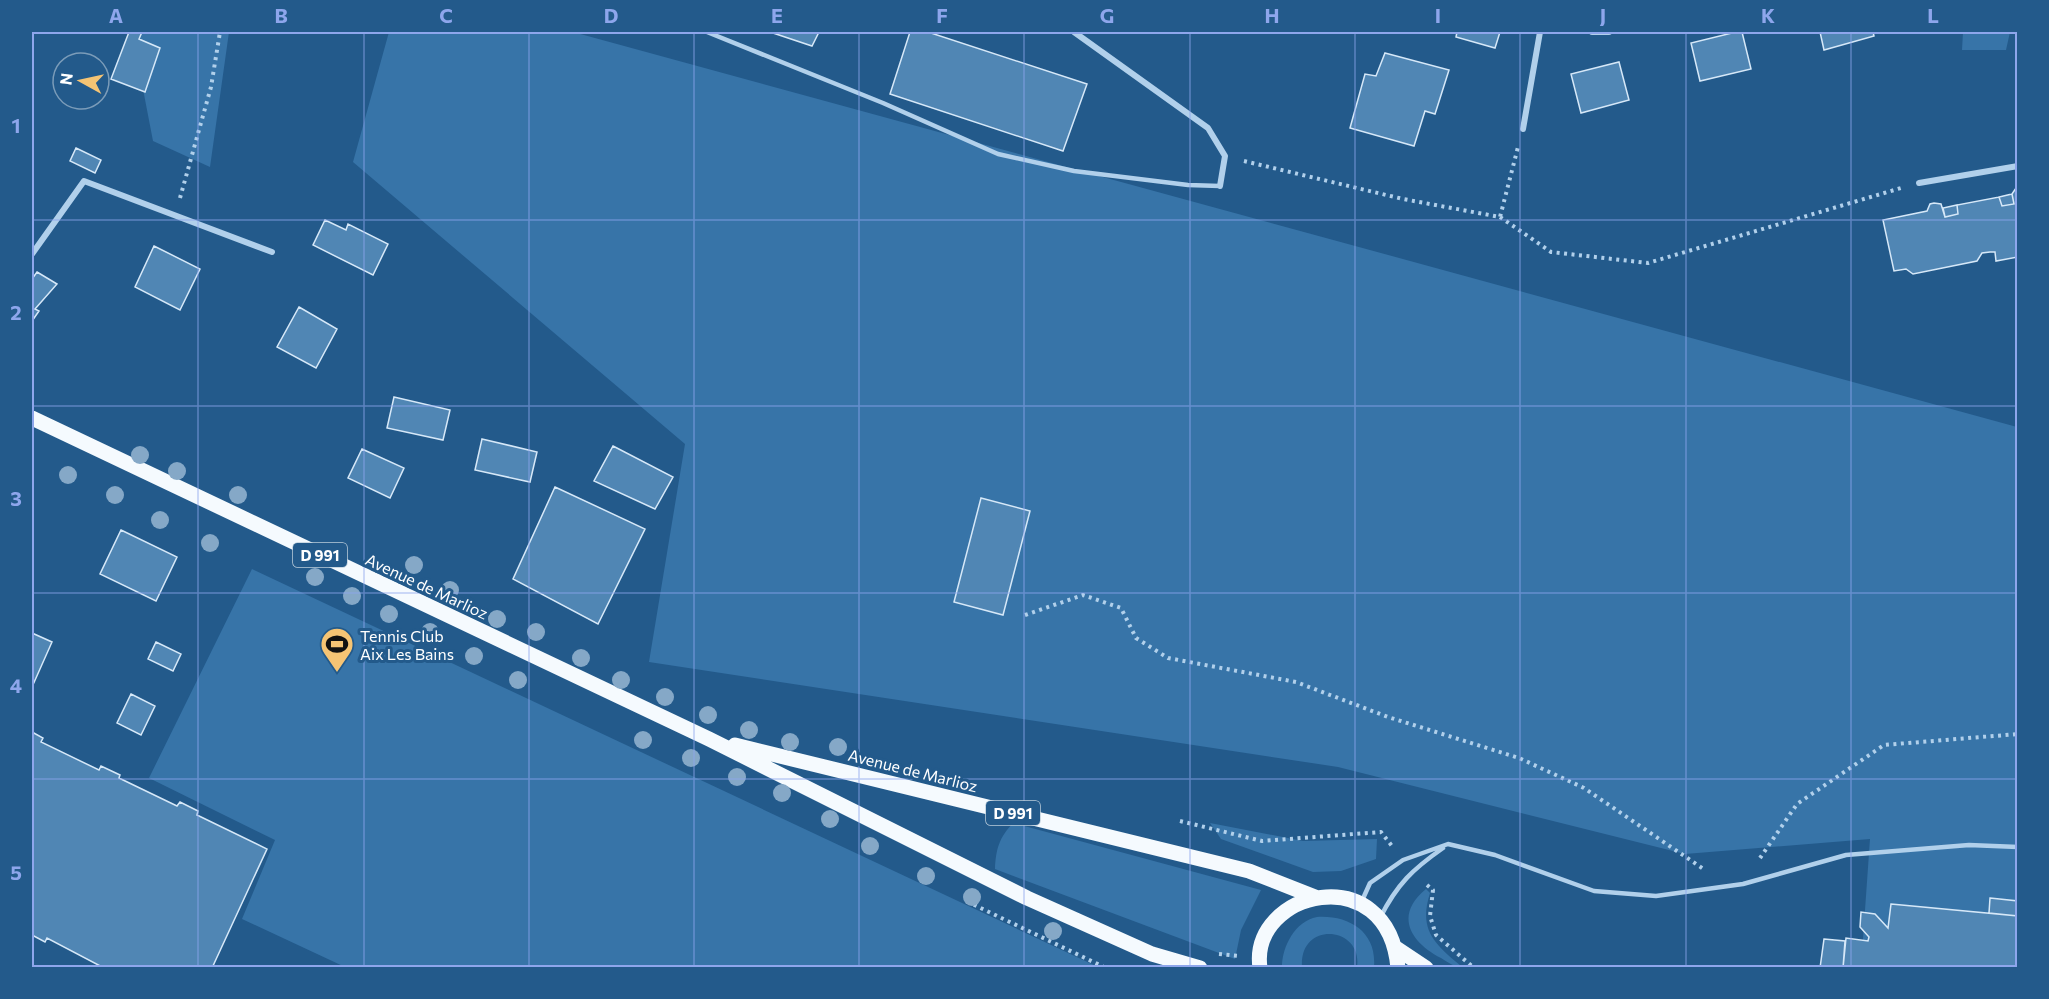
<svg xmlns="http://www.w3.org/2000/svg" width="2049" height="999" viewBox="0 0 2049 999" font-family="Commissioner,sans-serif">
<rect width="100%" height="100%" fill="#235a8b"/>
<path fill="#3774a8" d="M132,32H229L210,167L153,141Z
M389,32H573L2017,427V967H1861L1870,839L1685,854L1338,767L649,662L685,444L353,162Z
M1963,32H2010L2006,50H1962Z
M252,569L1098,967H345L242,919L275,840L149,778Z
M1013,823L1261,890L1241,930L1235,959L995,869C996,849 999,838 1013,823Z
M1210,823L1303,841L1377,839L1376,859L1341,871L1313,872L1221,839Z
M1426,889L1430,893C1418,931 1435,944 1462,967C1454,967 1447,962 1441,958C1410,942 1394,915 1426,889Z
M1317,917C1349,915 1377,932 1374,967H1357C1363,926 1299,920 1302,967H1282C1282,947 1295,921 1317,917Z"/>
<path fill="#5086b4" stroke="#d6e8f8" stroke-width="1.5" d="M129,32H142L139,39L160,48L145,92L111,79Z
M770,32H819L812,46Z
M910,32H928L1087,84L1063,151L890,94Z
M1457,32H1500L1495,48L1456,37Z
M1736,32H1742L1751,69L1700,81L1691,43Z
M1820,32H1873L1874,36L1824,50Z
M1385,53L1449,70L1435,114L1425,111L1414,146L1350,128L1365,74L1376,76Z
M1619,62L1629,100L1581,113L1571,74Z
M76,148L101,160L95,173L70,161Z
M2016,188L2018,257L1996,261L1995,252H1990L1982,253L1977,261L1913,274L1906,269L1894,271L1883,220L1927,211L1930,204L1934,203L1941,204L1945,217L1958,214L1957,205L1999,197L2002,206L2014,204L2012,194Z
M2012,194L2014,204L2002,206L1999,197Z
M1957,205L1958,214L1945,217L1943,208Z
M325,220L346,230L348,224L388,244L373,275L313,245Z
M154,246L200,269L180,310L135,287Z
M37,272L57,284L35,309L39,311L32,321V279Z
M299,307L337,329L316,368L277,347Z
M394,397L450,410L443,440L387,428Z
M482,439L537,452L530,482L475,470Z
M613,446L673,477L655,509L594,481Z
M362,449L404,468L390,498L348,478Z
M555,487L645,529L598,624L513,579Z
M981,498L1030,511L1003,615L954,602Z
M121,530L177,557L156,601L100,574Z
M32,633L52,642L32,687Z
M156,642L181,654L173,671L148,659Z
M131,694L155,706L141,735L117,723Z
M32,732L43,738L41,742L99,770L101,766L120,775L119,778L177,806L180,802L198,811L197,815L267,849L212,968H104L47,938L45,942L32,935Z
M1990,898L2018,901V916L1989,913Z
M1891,904L2018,916V968H1843L1846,938L1868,941L1869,937L1860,927L1861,912L1875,914L1888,928Z
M1824,939L1845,941L1843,968H1820Z"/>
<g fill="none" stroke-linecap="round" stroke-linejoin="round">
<path stroke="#b1d0eb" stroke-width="4" stroke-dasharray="3 4.5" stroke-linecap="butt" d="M1244,161L1403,199L1500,217L1518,147
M180,198L211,87L220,32
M1500,217L1551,252L1648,263L1901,188
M1025,615L1083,595L1121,608L1136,638L1168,658L1296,682L1388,717L1519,758L1584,788L1705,870
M1180,821L1262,841L1381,832L1392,846
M1760,858L1797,804L1884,745L2018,734
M1427,885L1433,890L1430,916L1436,935L1474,968
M968,895L966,901L1106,968
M1219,954L1239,956"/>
<path stroke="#b1d0eb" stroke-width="4.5" d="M707,32L883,103L998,154L1074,171L1188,185L1220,186
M1361,903L1370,883L1403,860L1448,844L1495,855L1594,891L1656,896L1743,884L1846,855L1969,845L2018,847
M1380,918C1397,884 1413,869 1443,848"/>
<path stroke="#b1d0eb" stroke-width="6" d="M1074,32L1208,128L1225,156L1220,186
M1592,32H1609
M1523,129L1540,32
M1919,183L2018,166
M32,254L84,181L272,252"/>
<path stroke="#f5fafe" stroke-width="15" d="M32,418L709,739L1027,898L1152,954L1200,968
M735,745L1249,871L1315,897
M1396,948L1426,968
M1260,968C1249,891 1388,857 1398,968"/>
</g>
<g fill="#85a8c7">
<circle cx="140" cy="455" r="9"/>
<circle cx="177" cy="471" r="9"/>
<circle cx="68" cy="475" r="9"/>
<circle cx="115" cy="495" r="9"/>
<circle cx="238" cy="495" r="9"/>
<circle cx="160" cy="520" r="9"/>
<circle cx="210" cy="543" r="9"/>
<circle cx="414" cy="565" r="9"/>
<circle cx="315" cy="577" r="9"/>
<circle cx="450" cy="590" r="9"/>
<circle cx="352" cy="596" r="9"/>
<circle cx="389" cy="614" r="9"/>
<circle cx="497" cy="619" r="9"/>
<circle cx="430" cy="632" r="9"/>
<circle cx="536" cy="632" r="9"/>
<circle cx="474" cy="656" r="9"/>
<circle cx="581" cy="658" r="9"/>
<circle cx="518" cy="680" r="9"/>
<circle cx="621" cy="680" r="9"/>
<circle cx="665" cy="697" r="9"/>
<circle cx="708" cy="715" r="9"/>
<circle cx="749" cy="730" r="9"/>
<circle cx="643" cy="740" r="9"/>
<circle cx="790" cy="742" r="9"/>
<circle cx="838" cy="747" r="9"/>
<circle cx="691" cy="758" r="9"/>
<circle cx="737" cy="777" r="9"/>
<circle cx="782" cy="793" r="9"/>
<circle cx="830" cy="819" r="9"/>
<circle cx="870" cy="846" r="9"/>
<circle cx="926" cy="876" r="9"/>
<circle cx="972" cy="897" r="9"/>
<circle cx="1053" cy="931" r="9"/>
</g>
<path fill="none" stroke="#8ea6ec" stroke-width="1.5" stroke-opacity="0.55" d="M198,32V968M364,32V968M529,32V968M694,32V968M859,32V968M1024,32V968M1190,32V968M1355,32V968M1520,32V968M1686,32V968M1851,32V968M32,220H2018M32,406H2018M32,593H2018M32,779H2018"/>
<defs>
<symbol id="stadium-pin" viewBox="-11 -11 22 30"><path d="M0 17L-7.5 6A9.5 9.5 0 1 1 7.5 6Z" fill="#f5c474" stroke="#235a8b"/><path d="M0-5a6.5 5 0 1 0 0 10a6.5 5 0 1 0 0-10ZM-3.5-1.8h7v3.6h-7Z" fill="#111"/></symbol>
</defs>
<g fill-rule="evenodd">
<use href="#stadium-pin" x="318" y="625" width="38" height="52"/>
</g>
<g text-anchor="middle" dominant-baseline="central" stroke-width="6" stroke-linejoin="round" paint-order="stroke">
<g fill="#235a8b" stroke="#bdcedc" stroke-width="1.5">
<rect x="293" y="543" width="54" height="24" rx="4.5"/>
<rect x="986" y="801" width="54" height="24" rx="4.5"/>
</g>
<g font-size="15" font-weight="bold" fill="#fff">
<text x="320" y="555">D 991</text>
<text x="1013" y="813">D 991</text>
</g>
<g font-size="16" fill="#fff" stroke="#235a8b">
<text transform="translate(427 586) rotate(25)">Avenue de Marlioz</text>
<text transform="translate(913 770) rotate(14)">Avenue de Marlioz</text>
</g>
<g font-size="16" fill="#fff" stroke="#235a8b" text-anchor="start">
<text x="360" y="635">Tennis Club<tspan x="360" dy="18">Aix Les Bains</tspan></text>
</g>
</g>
<rect width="2049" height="999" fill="none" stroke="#235a8b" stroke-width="66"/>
<g transform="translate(81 81) rotate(278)"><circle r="28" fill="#235a8b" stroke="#7b9cb9" stroke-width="1.5"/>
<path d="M0-4.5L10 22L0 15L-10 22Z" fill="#f5c474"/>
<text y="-9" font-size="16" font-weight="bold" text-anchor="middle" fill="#ffffff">N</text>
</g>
<rect x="33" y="33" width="1983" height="933" fill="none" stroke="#8ea6ec" stroke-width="2"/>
<g font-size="20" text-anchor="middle" font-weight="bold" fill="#8ea6ec">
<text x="116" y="23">A</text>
<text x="281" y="23">B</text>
<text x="446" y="23">C</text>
<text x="611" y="23">D</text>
<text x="777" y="23">E</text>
<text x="942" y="23">F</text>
<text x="1107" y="23">G</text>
<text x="1272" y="23">H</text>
<text x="1438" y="23">I</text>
<text x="1603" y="23">J</text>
<text x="1768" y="23">K</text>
<text x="1933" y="23">L</text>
<text x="16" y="133">1</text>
<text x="16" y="320">2</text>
<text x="16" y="506">3</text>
<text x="16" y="693">4</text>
<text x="16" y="880">5</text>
</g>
</svg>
